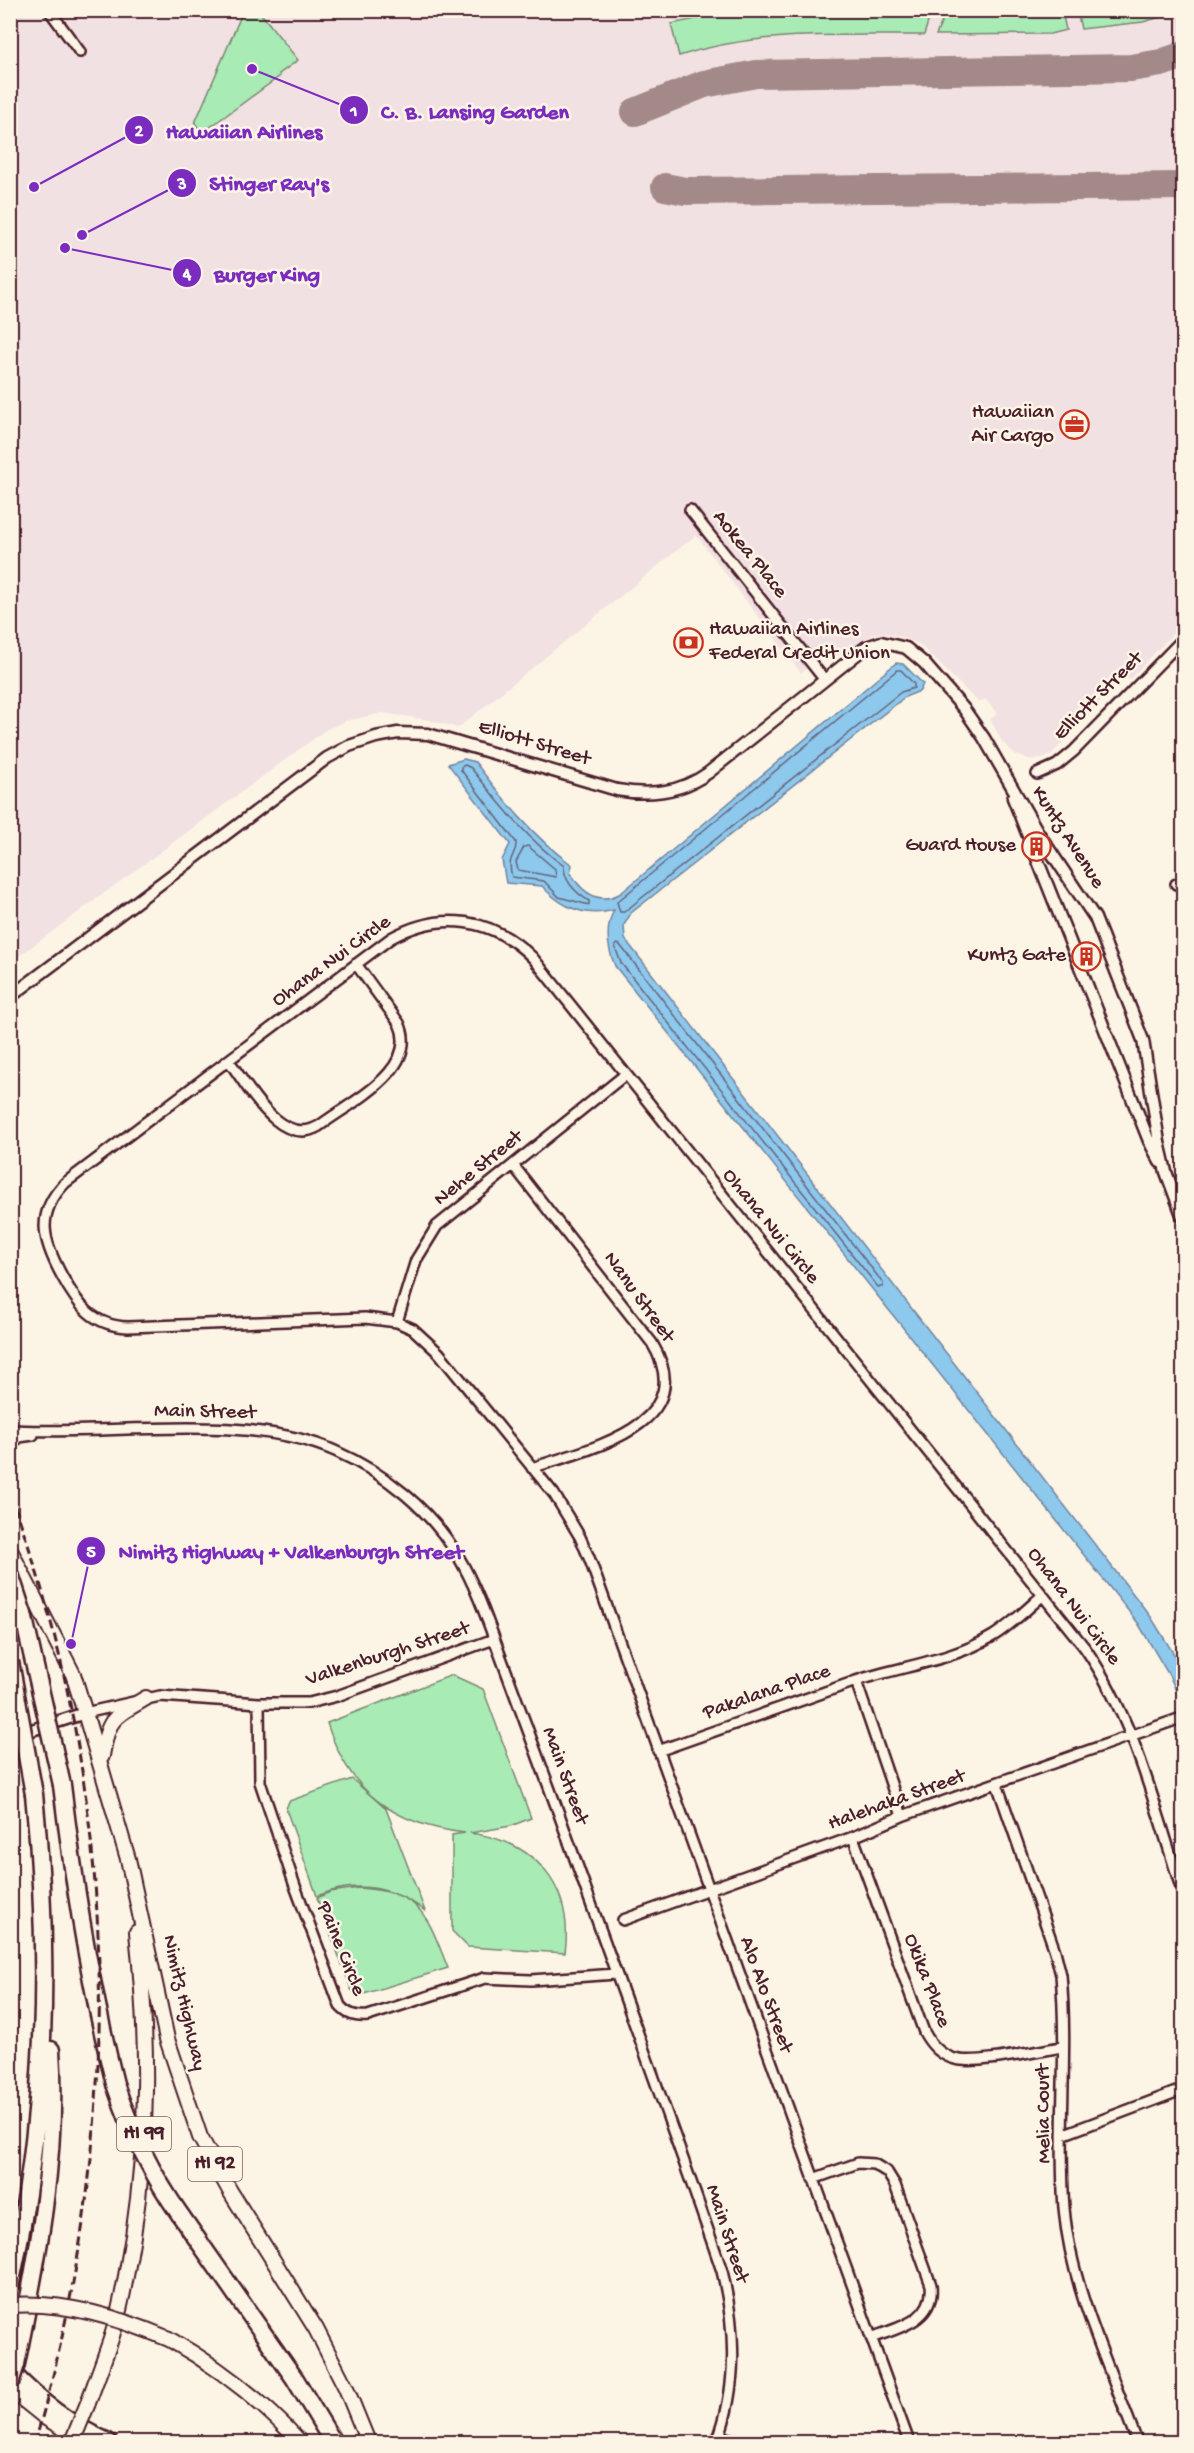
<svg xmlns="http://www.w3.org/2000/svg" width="1194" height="2453" viewBox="0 0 1194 2453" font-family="'Gochi Hand',sans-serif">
<rect width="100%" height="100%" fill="#fcf5e5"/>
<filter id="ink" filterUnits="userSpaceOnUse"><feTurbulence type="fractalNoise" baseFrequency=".0167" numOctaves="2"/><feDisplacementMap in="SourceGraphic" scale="12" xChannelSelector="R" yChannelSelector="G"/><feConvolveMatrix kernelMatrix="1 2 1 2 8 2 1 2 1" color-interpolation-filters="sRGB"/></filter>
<g filter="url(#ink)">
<path fill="#f2e1e2" d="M11,11H1183V623L1129,680L1124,676L1050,756L1032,760L1016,755L1002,742L990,719L997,714L989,703L985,699L979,703L919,644L904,638L884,633L873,634L841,655L823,656L801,673L696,535L458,728L429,720L382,713L346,721L327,729L11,962Z"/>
<path fill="#a8ebb5" stroke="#798570" stroke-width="1.5" d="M947,10L1062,11L1066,30L1050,34L936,35Z
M243,11H259L298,60L279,74L280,76L202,133L195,123Z
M929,11V19L924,35C842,36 759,30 679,56L671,24L735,11Z
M1077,11H1167L1168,15L1143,22L1081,29Z
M452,1675L483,1689L531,1818L511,1826L470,1833C535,1841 574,1886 565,1953L468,1947L452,1931V1835L465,1833C394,1825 349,1792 327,1723Z
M352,1779L386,1809L425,1911C392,1886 356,1880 317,1896L286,1809L289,1801Z
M359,1888C423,1892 427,1916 448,1968L364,1994L352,1991L317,1898L330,1892Z"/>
<path fill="#8dc8ed" stroke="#72849f" stroke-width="1.5" d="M896,663L903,664L923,684L920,691L905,697L631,913L624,925L625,939L1151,1617L1183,1669V1707L1170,1677L1138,1623L615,966C607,947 605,928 614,910C585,918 562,908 542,886L506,883L502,860L510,844L448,764L464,759L475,762C504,800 532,836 572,865L570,873C582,892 599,906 621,893Z"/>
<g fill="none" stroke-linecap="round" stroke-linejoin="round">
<path stroke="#656379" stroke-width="1.5" d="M897,670H901L914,684V688L901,692L624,912H620L617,902Z
M465,765L471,768C500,804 527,839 564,866C564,882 576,893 589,901V905L559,897L544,881L512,877C506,854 517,857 516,842L461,770V767Z
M524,847L528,846L555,869L556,877L518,870L516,862Z
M617,944L620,945L883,1283V1287H878L621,963L615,947Z"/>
<path stroke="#a38a88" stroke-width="28" d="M635,112L704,84L756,74L1131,68L1161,63L1184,55
M665,187L685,191L1184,186"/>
<defs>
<path id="minor" d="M49,10L80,52
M690,510L824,679
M1037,774L1057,765L1074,751L1184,638
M1176,884L1184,886
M229,1061C248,1086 280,1149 319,1126C351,1102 421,1069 399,1023L356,964
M513,1165L652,1343C702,1427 586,1449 532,1468
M397,1322L416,1260L437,1226L626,1074
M10,1430C108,1436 247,1411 335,1451C385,1473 430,1509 458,1556C477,1588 489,1625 502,1660C521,1712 540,1763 559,1814C613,1967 670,2118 722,2271C736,2330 738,2386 717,2442
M10,1447L19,1437L33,1435
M856,1681C901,1666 952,1661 993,1636C1011,1625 1027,1609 1043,1595
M259,1703L260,1782L295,1886L340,2006C348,2015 356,2017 368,2016L485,1978L531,1980L616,1974
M85,1713L160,1696L259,1703H309L337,1696L494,1639
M658,1751L856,1681L902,1816
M997,1784L1055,1951L1061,1975C1068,2052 1058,2130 1064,2208C1071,2289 1110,2367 1137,2442
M853,1837L924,2032C931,2045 940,2055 955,2059C976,2065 1037,2051 1062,2047
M623,1920L853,1837L902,1816L1184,1717
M1062,2135L1184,2089
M813,2179L858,2163L874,2164L887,2172L895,2185L931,2285C935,2321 897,2328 871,2338
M719,2435L739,2442
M909,2442L590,1560L580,1537L554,1494L439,1353L413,1329L397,1322L365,1318L128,1327C93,1326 77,1304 62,1276C43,1241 35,1214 65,1183L391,938C441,910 493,918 533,958L1085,1648C1136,1722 1156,1812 1184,1897"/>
<path id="tertiary" d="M1013,798L1149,1141L1160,1162
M10,997L327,758L349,746L376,737L398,733L428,734L617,790C650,796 680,793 708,773L866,647L881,642L906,648L924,663L964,709L984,738L1039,834L1095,918L1143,1040L1159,1142L1166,1172L1184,1220
M10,1737L85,1713"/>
<path id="primary" d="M10,1550L73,1674L85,1713L128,1859L167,2039L200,2137L230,2191L316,2329L346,2388L368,2442
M102,1756C108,1717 114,1717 146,1698
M169,2339C219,2367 261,2400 300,2442
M10,2389L46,2418L86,2442
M88,2403C96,2381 104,2360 111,2339C122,2305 127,2270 133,2236C149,2131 148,2038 137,1932"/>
<path id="motorway" d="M62,1785C74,1886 90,1985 115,2084
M181,2216L295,2379L333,2442
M10,2286C46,2120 51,1963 34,1794
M16,2364C37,2261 58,2155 51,2050
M10,2371C40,2402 69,2425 108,2442"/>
</defs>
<use href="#minor" stroke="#4a1f2b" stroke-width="14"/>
<use href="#tertiary" stroke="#4a1f2b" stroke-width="15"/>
<use href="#primary" stroke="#4a1f2b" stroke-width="18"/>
<use href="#motorway" stroke="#4a1f2b" stroke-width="21"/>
<use href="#minor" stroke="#fcf5e5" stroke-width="9"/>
<use href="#tertiary" stroke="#fcf5e5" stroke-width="10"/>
<use href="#primary" stroke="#fcf5e5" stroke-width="14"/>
<use href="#motorway" stroke="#fcf5e5" stroke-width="16"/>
<path stroke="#4a1f2b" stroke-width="3" stroke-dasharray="9 4.5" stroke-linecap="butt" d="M10,1493C123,1798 126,2132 35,2442"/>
<defs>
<path id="primary-bridge" d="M10,2305C66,2301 119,2318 169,2339
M72,2442L88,2403"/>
<path id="motorway-bridge" d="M10,1574L23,1614L62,1785
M10,1662L34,1794
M115,2084C131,2132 152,2175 181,2216
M10,2383L16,2364"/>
</defs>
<use href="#primary-bridge" stroke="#4a1f2b" stroke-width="18" stroke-linecap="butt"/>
<use href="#motorway-bridge" stroke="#4a1f2b" stroke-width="21" stroke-linecap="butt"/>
<use href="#primary-bridge" stroke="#fcf5e5" stroke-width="14"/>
<use href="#motorway-bridge" stroke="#fcf5e5" stroke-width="16"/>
</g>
</g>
<defs>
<symbol id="office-ring" viewBox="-11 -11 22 22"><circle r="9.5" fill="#fcf5e5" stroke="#c8321e" stroke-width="1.5"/><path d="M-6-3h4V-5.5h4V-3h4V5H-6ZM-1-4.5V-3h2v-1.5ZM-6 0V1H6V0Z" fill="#c8321e"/></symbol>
<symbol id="bank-ring" viewBox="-11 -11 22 22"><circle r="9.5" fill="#fcf5e5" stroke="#c8321e" stroke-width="1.5"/><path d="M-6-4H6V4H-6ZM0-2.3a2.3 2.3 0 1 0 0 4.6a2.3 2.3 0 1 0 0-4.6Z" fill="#c8321e"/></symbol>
<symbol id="building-ring" viewBox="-11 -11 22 22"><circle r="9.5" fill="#fcf5e5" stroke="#c8321e" stroke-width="1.5"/><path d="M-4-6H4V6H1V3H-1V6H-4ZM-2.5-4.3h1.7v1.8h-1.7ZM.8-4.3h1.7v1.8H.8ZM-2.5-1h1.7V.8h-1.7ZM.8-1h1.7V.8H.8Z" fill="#c8321e"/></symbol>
</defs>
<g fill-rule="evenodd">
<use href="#office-ring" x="1058" y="408" width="33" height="33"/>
<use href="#bank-ring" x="672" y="626" width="33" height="33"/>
<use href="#building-ring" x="1020" y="830" width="33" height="33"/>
<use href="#building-ring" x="1070" y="940" width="33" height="33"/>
</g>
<g text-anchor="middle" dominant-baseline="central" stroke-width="5" stroke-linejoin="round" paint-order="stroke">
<g fill="#fcf5e5" stroke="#7f5f63" stroke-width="1.5">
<rect x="117" y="2117" width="54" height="34" rx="4.5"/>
<rect x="188" y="2147" width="54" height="34" rx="4.5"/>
</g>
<g font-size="20" font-weight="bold" fill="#4a1f2b">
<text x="144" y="2134">HI 99</text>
<text x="215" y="2164">HI 92</text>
</g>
<g font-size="21" fill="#4a1f2b" stroke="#fcf5e5" text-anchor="end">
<text x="1054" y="413">Hawaiian<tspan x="1054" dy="24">Air Cargo</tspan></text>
<text x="709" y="630" text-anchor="start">Hawaiian Airlines<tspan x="709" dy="24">Federal Credit Union</tspan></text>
<text x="1016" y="846">Guard House</text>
<text x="1066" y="956">Kuntz Gate</text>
</g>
<g font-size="21" fill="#4a1f2b" stroke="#fcf5e5">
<text transform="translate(749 555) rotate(51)">Aokea Place</text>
<text transform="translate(1099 697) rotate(-45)">Elliott Street</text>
<text transform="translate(534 744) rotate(17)">Elliott Street</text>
<text transform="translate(1067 838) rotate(57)">Kuntz Avenue</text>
<text transform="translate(332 962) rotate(-36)">Ohana Nui Circle</text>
<text transform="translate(479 1169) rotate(-39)">Nehe Street</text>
<text transform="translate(770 1227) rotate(51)">Ohana Nui Circle</text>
<text transform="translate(638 1298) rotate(54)">Nanu Street</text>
<text transform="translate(205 1413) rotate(1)">Main Street</text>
<text transform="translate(1073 1607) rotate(53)">Ohana Nui Circle</text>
<text transform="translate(388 1655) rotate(-18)">Valkenburgh Street</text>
<text transform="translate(767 1693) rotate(-19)">Pakalana Place</text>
<text transform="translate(564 1776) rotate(70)">Main Street</text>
<text transform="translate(897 1801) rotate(-20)">Halehaka Street</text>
<text transform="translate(340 1949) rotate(68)">Paine Circle</text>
<text transform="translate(926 1981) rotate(69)">Okika Place</text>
<text transform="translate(765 1995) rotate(70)">Alo Alo Street</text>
<text transform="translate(183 2003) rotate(77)">Nimitz Highway</text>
<text transform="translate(1045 2114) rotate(-91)">Melia Court</text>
<text transform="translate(726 2234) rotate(72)">Main Street</text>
</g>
</g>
<path fill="none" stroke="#7b2cbf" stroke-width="2" d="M252 69L354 110M34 187L139 130M82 235L182 183M65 248L187 273M71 1644L91 1551"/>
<g fill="#7b2cbf" stroke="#fcf5e5" stroke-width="2">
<circle cx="252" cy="69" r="6"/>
<circle cx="34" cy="187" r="6"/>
<circle cx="82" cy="235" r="6"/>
<circle cx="65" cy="248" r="6"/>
<circle cx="71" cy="1644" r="6"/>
<circle cx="354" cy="110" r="15"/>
<circle cx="139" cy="130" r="15"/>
<circle cx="182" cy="183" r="15"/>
<circle cx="187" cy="273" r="15"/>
<circle cx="91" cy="1551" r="15"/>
</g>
<g font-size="18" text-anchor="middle" font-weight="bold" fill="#fff">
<text x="354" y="116">1</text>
<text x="139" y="136">2</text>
<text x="182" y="189">3</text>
<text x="187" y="279">4</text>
<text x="91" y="1557">5</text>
</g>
<g font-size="22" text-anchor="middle" font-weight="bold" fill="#7b2cbf" stroke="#fcf5e5" stroke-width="5" stroke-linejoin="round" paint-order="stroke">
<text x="475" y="118">C. B. Lansing Garden</text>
<text x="244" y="138">Hawaiian Airlines</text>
<text x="269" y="190">Stinger Ray's</text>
<text x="267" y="281">Burger King</text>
<text x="291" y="1558">Nimitz Highway + Valkenburgh Street</text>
</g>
<rect width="1194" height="2453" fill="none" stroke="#fcf5e5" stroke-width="36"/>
<rect x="18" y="18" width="1158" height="2417" fill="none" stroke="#4a1f2b" stroke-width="2" filter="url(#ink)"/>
</svg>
